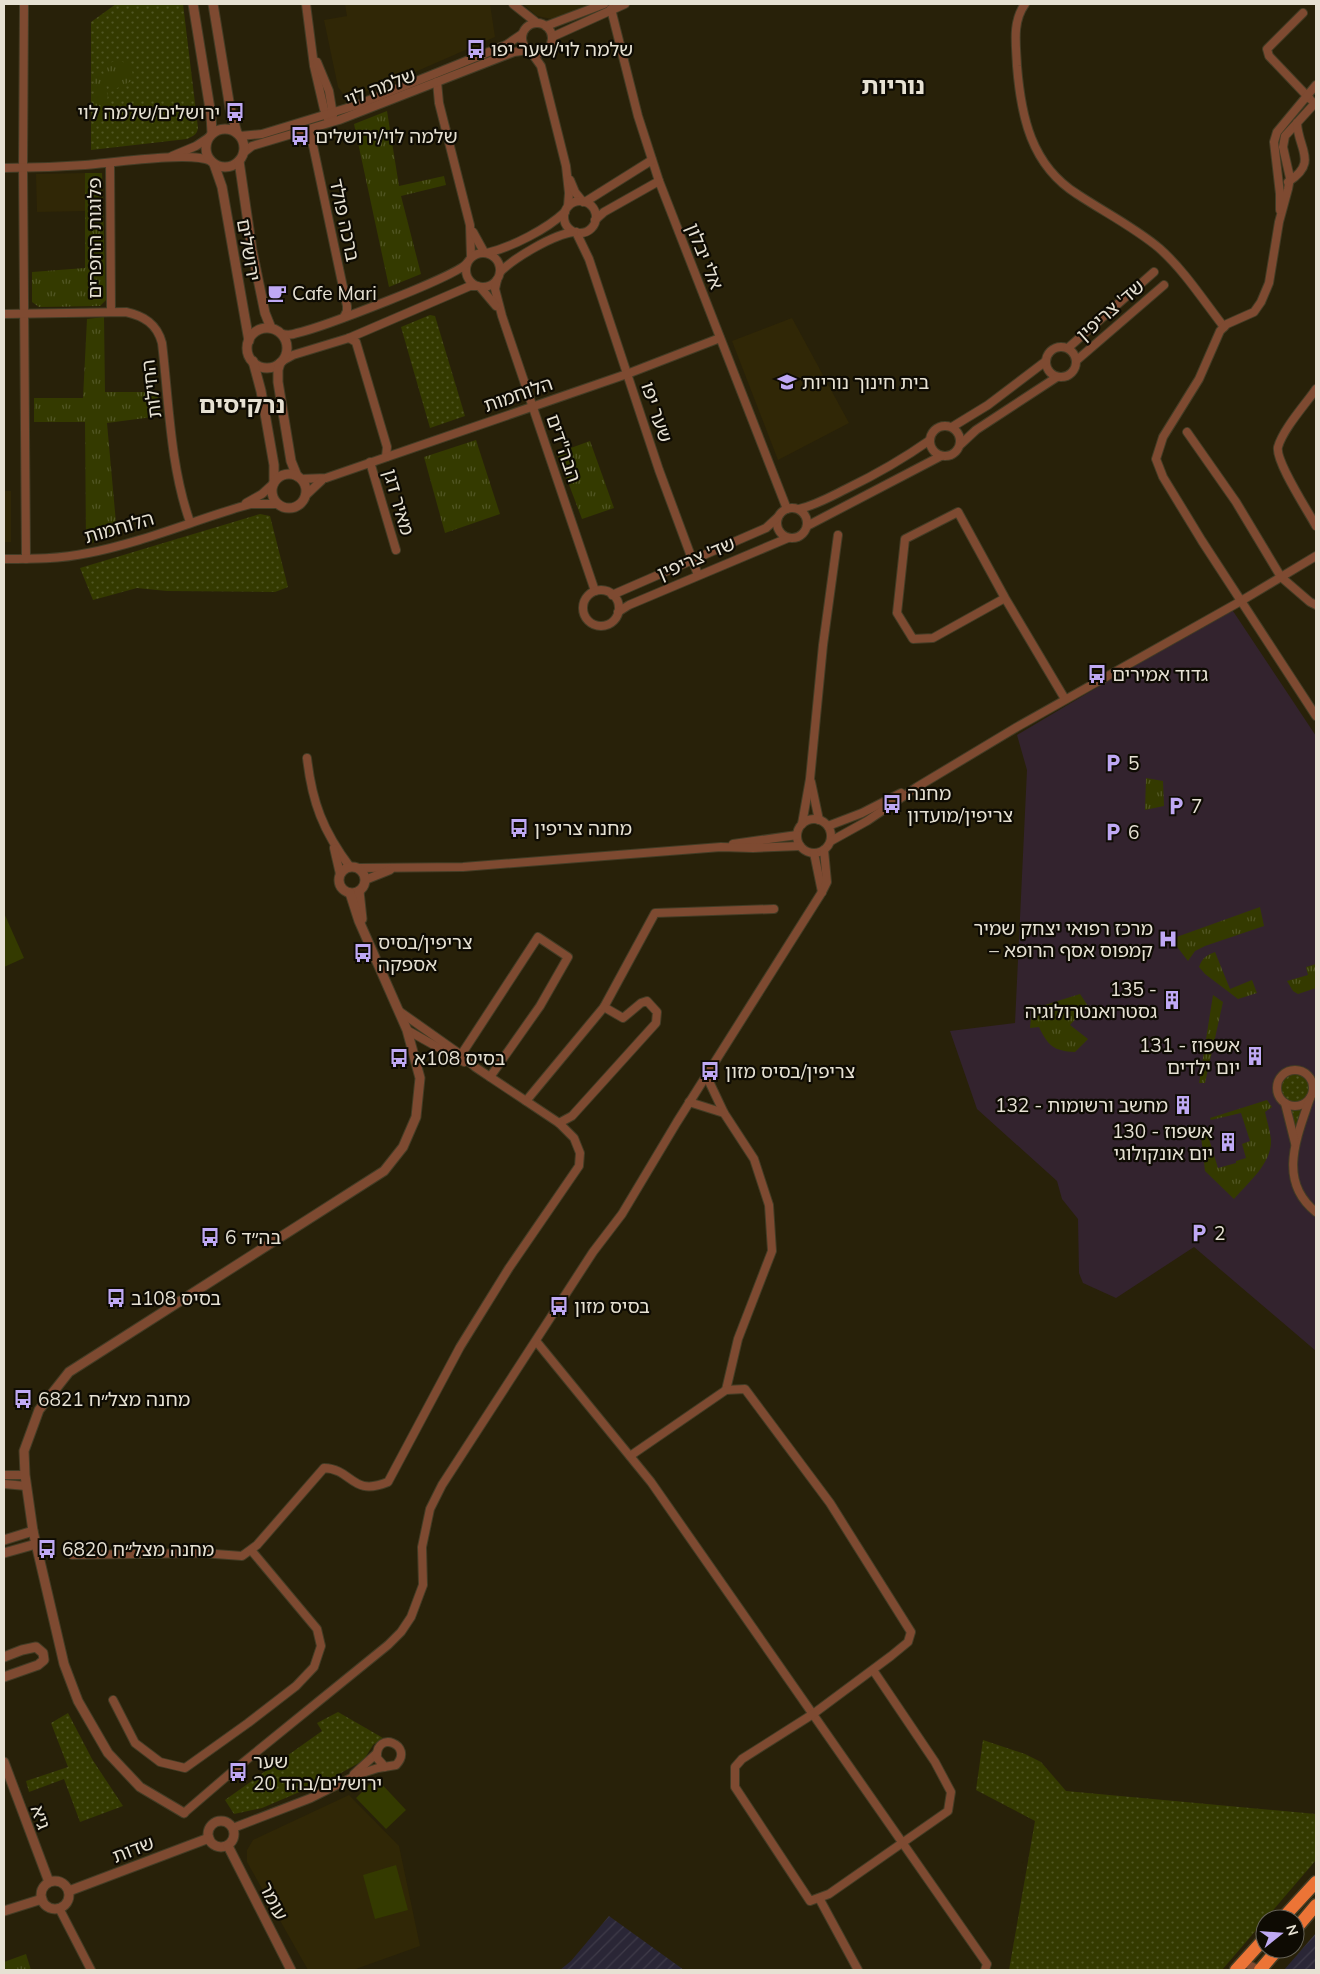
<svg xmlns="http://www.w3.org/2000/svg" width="1320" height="1974" viewBox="0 0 1320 1974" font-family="Mulish,'Noto Sans Hebrew',sans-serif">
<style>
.built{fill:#302706}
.industrial{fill:url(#industrial-furrows)}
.medical{fill:#33232e}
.grass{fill:url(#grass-dots)}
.park{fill:url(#park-tufts)}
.garden{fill:#343a00}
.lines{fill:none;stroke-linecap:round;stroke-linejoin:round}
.minor-casing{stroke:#433c25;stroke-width:10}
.tertiary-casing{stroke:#433c25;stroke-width:11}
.trunk-casing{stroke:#433c25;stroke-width:15}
.minor{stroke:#7e4a31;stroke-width:8}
.tertiary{stroke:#7e4a31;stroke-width:9}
.trunk{stroke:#ec7436;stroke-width:12}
.labels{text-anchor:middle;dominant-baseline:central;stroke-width:4.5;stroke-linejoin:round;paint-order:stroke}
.poi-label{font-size:19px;fill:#e6e1d3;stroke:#0e0b03;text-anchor:start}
.street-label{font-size:19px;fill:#e6e1d3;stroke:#0e0b03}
.district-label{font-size:24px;font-weight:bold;fill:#e6e1d3;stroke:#0e0b03}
</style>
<defs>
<pattern id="industrial-furrows" width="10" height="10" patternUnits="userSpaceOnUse" patternTransform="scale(1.25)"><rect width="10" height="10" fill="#2a2636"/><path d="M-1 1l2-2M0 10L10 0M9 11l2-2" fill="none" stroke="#3f3b49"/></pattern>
<pattern id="grass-dots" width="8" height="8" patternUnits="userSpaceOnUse" patternTransform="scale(1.25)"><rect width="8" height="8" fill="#343a00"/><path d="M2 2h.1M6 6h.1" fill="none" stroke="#515624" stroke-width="1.8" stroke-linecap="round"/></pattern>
<pattern id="park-tufts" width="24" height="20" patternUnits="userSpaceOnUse" patternTransform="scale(1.25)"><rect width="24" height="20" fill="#343a00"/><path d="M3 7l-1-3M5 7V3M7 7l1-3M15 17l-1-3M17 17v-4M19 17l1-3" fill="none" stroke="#515624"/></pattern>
</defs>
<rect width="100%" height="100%" fill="#282109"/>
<!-- built -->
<g class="built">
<path d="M345,4H490L495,37L406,76L352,97L344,95L338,87L324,20L347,16Z"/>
<path d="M523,4H598L557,20L537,16Z"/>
<path d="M85,173L86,211L37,212L36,174Z"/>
<path d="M792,318L849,423L778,460L732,341Z"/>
<rect x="4" y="491" width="7" height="51"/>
<path d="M349,1795L399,1846L420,1946L353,1970H308L247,1862V1850L253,1840Z"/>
</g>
<!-- industrial -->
<g class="industrial">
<path d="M609,1916L684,1970H560L571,1961Z"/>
<path d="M1316,1933V1970H1284Z"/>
</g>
<!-- medical -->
<path class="medical" d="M1231,608L1316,736V1351L1194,1247L1116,1298L1083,1283L1079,1273L1078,1219L1062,1199L1057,1181L977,1109L950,1031L1015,1023L1027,770L1017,735Z"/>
<!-- grass -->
<g class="grass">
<path d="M116,4H183L198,128C197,135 193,136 187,139L91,150V22Z"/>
<path d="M430,315L435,316L465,416L430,428L401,327Z"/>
<path d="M260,514L270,516L288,587L275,592L167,591L137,588L93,600L80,568Z"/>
<circle cx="1295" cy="1088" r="17"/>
<path d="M1288,1105L1296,1107L1304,1105L1295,1139Z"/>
<path d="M338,1712L383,1738L373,1745L365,1758L359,1763L330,1779L262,1808L234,1814L225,1800L322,1731L317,1723Z"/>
<path d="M68,1713L92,1759L123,1806L80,1822L64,1779L29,1792L26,1781L68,1767L51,1723Z"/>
<path d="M983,1740L1025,1754L1041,1762L1066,1791L1316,1814V1860L1222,1970H1009L1035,1821L976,1790Z"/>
</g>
<!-- park -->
<g class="park">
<path d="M119,60L131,66L134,80L111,91L103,71L109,63Z"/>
<path d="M96,72C114,86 108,109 98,125L94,116V77Z"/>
<path d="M387,111L399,186L444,176L446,185L401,196L421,274L389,287L354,124Z"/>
<path d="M85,173H102L106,300L100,306L39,307L32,302V272L85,268Z"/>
<path d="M104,317L105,392H158L160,416L107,423L117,534L86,545L85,422H34V398H83L87,319Z"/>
<path d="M476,440L500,514L445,533L424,457Z"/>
<path d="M590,441L614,508L582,519L557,453Z"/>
<path d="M1146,778L1163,781L1164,806L1145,810Z"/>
<path d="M1260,907L1264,926L1205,946L1195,951L1188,961L1171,939Z"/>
<path d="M1215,952L1230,989L1252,980L1257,993L1238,999L1205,974L1199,967C1202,958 1207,955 1215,952Z"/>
<path d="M1316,964V988L1298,994L1293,991L1287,981L1308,975L1306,967Z"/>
<path d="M1080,994L1088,1006L1070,1025L1088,1039L1075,1052C1054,1051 1048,1046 1039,1027L1030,1028L1032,1009Z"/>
<path d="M1213,995L1223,1002L1205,1083H1199Z"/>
<path d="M1267,1100L1272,1107L1265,1112C1267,1121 1270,1131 1271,1140C1272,1163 1248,1183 1234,1199L1205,1171L1200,1127L1205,1126L1218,1168L1236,1163V1161L1246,1158L1242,1144L1250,1141L1241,1113L1211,1120L1210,1118Z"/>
<path d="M26,1954L31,1970H4V1962Z"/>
</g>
<!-- garden -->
<g class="garden">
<path d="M4,913L24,958L4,967Z"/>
<path d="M376,1778L406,1810L386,1829L356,1798Z"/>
<path d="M396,1865L408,1910L375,1919L363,1875Z"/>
</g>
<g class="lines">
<!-- minor casing -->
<g class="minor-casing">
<g id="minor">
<path d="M24,4L23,168L26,559"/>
<path d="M306,4L314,66L324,109L328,119"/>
<path d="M513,4L537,23"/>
<path d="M1025,4C1012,22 1016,44 1017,66C1021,116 1031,165 1077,194C1104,212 1134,227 1159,248C1184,270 1203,300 1224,327"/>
<path d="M611,9L638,116L659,181L787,509"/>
<path d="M1303,13L1267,49L1269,56L1310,99"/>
<circle cx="537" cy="38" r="15"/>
<path d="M546,26L604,4"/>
<path d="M552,37L625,4"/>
<path d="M531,52L541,66L566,166L569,193L568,206"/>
<path d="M317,62L329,91L333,115"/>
<path d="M437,82L439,103L470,225L471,257"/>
<path d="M1316,102L1285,136L1283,147L1290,178L1288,189L1279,222L1269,283L1261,302L1254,312L1227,324L1220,331L1199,379L1163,437L1156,459L1163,477L1202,541L1316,716"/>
<path d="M305,130L311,136L347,306V311L344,317"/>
<path d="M240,136L262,134L357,105L506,45L522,34"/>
<path d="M243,153L252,146L339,120L514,52L528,50"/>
<path d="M172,156L196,146L208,138"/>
<path d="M110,163L111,312"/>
<path d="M4,168C31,168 58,167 85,165C111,163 191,151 211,161"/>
<path d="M570,180L575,192L583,202"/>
<path d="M1288,182C1319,162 1298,149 1297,123"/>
<circle cx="580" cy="217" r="16"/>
<path d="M585,202L652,160"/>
<path d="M1280,210V194L1274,142L1277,132L1316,85"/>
<path d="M595,220L604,212L659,181"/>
<path d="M473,232L484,252"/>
<path d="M576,232L589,259L659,470L698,575"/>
<circle cx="483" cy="270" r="17"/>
<path d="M487,253C512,247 547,229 565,212"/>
<path d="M500,272C514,258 554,234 574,232"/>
<path d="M497,280L495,289L502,316L595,591"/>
<path d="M480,287L496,306"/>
<path d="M4,314L126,312C144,316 157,324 162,343C169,402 170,466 190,522"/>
<path d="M282,334C287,335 292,335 297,333C320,328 458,276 467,263"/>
<path d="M349,338L356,342L387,447L386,457"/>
<circle cx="1061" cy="362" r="15"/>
<path d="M1068,348L1154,272"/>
<path d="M1077,360L1164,285"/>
<path d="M282,361L293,355L349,338L470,286H477"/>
<path d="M1316,389C1305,405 1283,429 1278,447C1275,461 1308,511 1316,526"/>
<circle cx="945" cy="441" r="15"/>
<path d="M952,427L988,405L1046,361"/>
<path d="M1187,432L1236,502L1281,577L1310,602L1316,605"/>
<path d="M961,444L976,430L1057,377"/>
<path d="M370,462L396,550"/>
<path d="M301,479L326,478L627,374L720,338"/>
<path d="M305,496L322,480"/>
<path d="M246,503L262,494L273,484"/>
<circle cx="792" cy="523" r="15"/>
<path d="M799,509C816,505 830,497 846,489C875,475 903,459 930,440"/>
<path d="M807,526L941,456"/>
<path d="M4,559C32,559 60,559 88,553C140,543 190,522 240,507L251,504H277"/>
<circle cx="601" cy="608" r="18"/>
<path d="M612,595L766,528L778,517"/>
<path d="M1005,598L933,638L913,639L897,613L905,539L958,512L1005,598L1065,699"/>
<path d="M618,612L629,605L788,538"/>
<path d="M307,758C312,802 323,831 350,867"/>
<path d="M811,782L819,820"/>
<circle cx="814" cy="836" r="17"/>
<path d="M802,824L810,779L823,645L838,535"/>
<path d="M828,826L862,813L901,793"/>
<path d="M831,841L867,821L917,787L1017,727L1241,601L1316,556"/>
<path d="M733,844L797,835"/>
<path d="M334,848L340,874"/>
<path d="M814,853L822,892"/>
<path d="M359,868L463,867L721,847L753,848L800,846"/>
<path d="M365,880L390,870"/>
<path d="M407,1030L464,1062"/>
<path d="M461,1055L538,937L568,957L540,1006L490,1077"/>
<circle cx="1295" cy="1088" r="18"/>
<path d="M706,1075L724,1113L754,1159L769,1205L772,1251L738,1339L726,1390"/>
<path d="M1310,1098C1297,1137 1277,1181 1316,1212"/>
<path d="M526,1101L604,1007L655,913L774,909"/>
<path d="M689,1102L724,1113"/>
<path d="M1285,1103L1295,1143"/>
<path d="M559,1123L572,1116L656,1023L657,1012L647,1001L641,1003L623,1018L604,1007"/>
<path d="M536,1341L651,1482L987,1964L985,1970"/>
<path d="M630,1456L726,1390L745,1389L830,1503L911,1632L908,1642L891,1656L813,1714L742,1759L735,1767V1787L810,1901L829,1894L948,1811L951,1792L935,1762L873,1670"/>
<path d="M4,1475H25"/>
<path d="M4,1484L26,1486"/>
<path d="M72,1555L202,1553L242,1556L257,1545L324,1468C353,1469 351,1497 388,1482L460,1347L509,1268L579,1166L580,1153L574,1138L559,1123L475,1067L457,1052L399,1011"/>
<path d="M113,1700L135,1743L160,1762L185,1768L248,1723L296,1686L314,1667L321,1646L317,1629L251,1550"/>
<path d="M354,1774L376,1754"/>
<path d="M184,1813L234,1770L388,1645L401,1632L411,1617L423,1585L422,1547L430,1509L442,1485L593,1252L622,1214L677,1122L822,892L827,882L824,850"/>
<path d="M233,1828L311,1798L359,1774L378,1768L396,1765C415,1745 375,1729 377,1758L385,1767"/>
<path d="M819,1898L858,1970"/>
<path d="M59,1908L91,1970"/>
<path d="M1243,1962L1259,1970"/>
</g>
</g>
<!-- tertiary casing -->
<g class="tertiary-casing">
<g id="tertiary">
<path d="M193,4L211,115L212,133"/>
<path d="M213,4L230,108L237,133"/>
<circle cx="225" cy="148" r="19"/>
<path d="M239,161L252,250L265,313L271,328"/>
<path d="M214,164L222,187L249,341"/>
<circle cx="267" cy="348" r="20"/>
<path d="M253,361L261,391L274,465V482"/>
<path d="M280,363L278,370V382L291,461L297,476"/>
<circle cx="289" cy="491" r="17"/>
<circle cx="352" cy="880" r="13"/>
<path d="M359,891L362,919"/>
<path d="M4,1540L33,1531"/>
<path d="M4,1553L36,1544"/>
<path d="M4,1657L22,1650L36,1647L43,1653L44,1660L38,1665L4,1677"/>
<path d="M4,1762L49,1882"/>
<path d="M184,1813L140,1787L108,1753L78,1701L64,1664L33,1531L25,1475L24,1451L39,1410L69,1372L384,1171L403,1147L416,1117L420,1078L407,1030L359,921L350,893"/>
<circle cx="221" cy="1834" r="13"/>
<path d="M228,1846L291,1970"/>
<circle cx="55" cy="1895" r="14"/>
<path d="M69,1891L209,1838"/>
<path d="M4,1911L42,1899"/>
</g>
</g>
<!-- trunk casing -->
<g class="trunk-casing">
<g id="trunk">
<path d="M1282,1919L1316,1882"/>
<path d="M1295,1930L1316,1905"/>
<path d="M1236,1970L1265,1938"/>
<path d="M1260,1970L1278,1949"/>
</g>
</g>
<!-- minor -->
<use href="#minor" class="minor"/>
<!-- tertiary -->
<use href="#tertiary" class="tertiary"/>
<!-- trunk -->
<use href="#trunk" class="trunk"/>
</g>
<!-- icons -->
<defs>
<g id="bus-bare" transform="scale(1.5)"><path d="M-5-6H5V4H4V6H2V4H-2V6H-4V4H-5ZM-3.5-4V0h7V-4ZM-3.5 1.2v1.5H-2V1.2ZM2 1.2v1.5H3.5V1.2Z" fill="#bfa9f4" stroke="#0e0b03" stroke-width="2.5" paint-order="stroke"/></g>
<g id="cafe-bare" transform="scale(1.5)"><path d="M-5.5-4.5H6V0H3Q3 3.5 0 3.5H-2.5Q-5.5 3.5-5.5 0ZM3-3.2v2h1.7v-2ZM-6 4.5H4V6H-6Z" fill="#bfa9f4" stroke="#0e0b03" stroke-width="2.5" paint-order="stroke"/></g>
<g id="school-bare" transform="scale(1.5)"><path d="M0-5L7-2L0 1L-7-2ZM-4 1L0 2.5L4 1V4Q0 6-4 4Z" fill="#bfa9f4" stroke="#0e0b03" stroke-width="2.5" paint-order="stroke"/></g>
<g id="parking-bare" transform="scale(1.5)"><path d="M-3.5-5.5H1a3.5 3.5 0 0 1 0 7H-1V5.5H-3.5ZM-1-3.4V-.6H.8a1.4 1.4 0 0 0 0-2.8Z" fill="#bfa9f4" stroke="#0e0b03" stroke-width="2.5" paint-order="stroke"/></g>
<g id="hospital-bare" transform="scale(1.5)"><path d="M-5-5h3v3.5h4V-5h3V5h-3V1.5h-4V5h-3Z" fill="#bfa9f4" stroke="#0e0b03" stroke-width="2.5" paint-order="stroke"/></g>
<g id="building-bare" transform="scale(1.5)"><path d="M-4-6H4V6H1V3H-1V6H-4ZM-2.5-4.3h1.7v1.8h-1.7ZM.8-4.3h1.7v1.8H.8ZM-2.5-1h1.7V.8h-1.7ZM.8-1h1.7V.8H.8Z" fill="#bfa9f4" stroke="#0e0b03" stroke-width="2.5" paint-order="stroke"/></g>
</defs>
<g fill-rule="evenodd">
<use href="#bus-bare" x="476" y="49"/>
<use href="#bus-bare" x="235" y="112"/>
<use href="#bus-bare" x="300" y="136"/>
<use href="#cafe-bare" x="277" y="293"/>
<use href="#school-bare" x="787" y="382"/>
<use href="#bus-bare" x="1097" y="674"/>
<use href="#parking-bare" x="1113" y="763"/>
<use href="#bus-bare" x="892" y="804"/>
<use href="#parking-bare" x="1176" y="806"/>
<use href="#bus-bare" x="519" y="828"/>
<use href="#parking-bare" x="1113" y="832"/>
<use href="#hospital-bare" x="1168" y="939"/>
<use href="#bus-bare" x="363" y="953"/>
<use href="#building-bare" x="1172" y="1000"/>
<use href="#building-bare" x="1255" y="1056"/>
<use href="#bus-bare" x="399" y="1058"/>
<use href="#bus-bare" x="710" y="1071"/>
<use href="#building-bare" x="1183" y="1105"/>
<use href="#building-bare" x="1228" y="1142"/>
<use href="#parking-bare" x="1199" y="1233"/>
<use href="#bus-bare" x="210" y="1237"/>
<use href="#bus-bare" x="116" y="1298"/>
<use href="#bus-bare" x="559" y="1306"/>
<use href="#bus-bare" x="23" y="1399"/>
<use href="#bus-bare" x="47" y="1549"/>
<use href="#bus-bare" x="238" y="1772"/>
</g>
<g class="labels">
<!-- poi labels -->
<g class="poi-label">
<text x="491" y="49">שלמה לוי/שער יפו</text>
<text x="220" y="112" text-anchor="end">ירושלים/שלמה לוי</text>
<text x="315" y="136">שלמה לוי/ירושלים</text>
<text x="292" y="293">Cafe Mari</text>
<text x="802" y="382">בית חינוך נוריות</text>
<text x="1112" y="674">גדוד אמירים</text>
<text x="1128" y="763">5</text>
<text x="907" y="793">מחנה<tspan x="907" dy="22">צריפין/מועדון</tspan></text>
<text x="1191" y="806">7</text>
<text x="534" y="828">מחנה צריפין</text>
<text x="1128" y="832">6</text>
<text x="1153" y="928" text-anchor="end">מרכז רפואי יצחק שמיר<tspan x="1153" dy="22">– קמפוס אסף הרופא</tspan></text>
<text x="378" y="942">צריפין/בסיס<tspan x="378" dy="22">אספקה</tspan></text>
<text x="1157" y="989" text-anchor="end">135 -<tspan x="1157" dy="22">גסטרואנטרולוגיה</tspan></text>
<text x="1240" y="1045" text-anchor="end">131 - אשפוז<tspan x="1240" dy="22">יום ילדים</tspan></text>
<text x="414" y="1058">בסיס 108א</text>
<text x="725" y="1071">צריפין/בסיס מזון</text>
<text x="1168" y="1105" text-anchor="end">132 - מחשב ורשומות</text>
<text x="1213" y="1131" text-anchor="end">130 - אשפוז<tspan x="1213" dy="22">יום אונקולוגי</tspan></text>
<text x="1214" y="1233">2</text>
<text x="225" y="1237">בה״ד 6</text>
<text x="131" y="1298">בסיס 108ב</text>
<text x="574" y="1306">בסיס מזון</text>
<text x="38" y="1399">מחנה מצל״ח 6821</text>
<text x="62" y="1549">מחנה מצל״ח 6820</text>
<text x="253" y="1761">שער<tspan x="253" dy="22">ירושלים/בהד 20</tspan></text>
</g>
<!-- street labels -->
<g class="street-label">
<text transform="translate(380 87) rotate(-21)">שלמה לוי</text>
<text transform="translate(345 220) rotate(78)">ברכה פולד</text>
<text transform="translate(94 238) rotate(-90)">פלוגות החפרים</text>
<text transform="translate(249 250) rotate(80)">ירושלים</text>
<text transform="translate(705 256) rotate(68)">אלי יבלון</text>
<text transform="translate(1110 310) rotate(-41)">שד' צריפין</text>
<text transform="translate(151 389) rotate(-97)">החילות</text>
<text transform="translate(518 394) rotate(-19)">הלוחמות</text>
<text transform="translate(657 412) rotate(72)">שער יפו</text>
<text transform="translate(564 448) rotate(71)">הבה"דים</text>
<text transform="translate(399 502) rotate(74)">מאיר דגן</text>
<text transform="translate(119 527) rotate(-16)">הלוחמות</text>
<text transform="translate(696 558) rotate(-23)">שד' צריפין</text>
<text transform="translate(41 1817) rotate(70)">גיא</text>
<text transform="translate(133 1849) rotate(-21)">שדות</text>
<text transform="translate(274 1901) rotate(63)">עומר</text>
</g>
<!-- district labels -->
<g class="district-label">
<text x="893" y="85">נוריות</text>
<text x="242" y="404">נרקיסים</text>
</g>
</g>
<!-- border -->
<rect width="1320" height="1974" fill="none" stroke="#e6e1d3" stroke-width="10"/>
<!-- north arrow -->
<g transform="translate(1280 1934) rotate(73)"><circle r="24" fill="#0e0b03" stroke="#646156"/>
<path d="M0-4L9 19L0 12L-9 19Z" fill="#bfa9f4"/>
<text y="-8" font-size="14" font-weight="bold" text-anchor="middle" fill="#e6e1d3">N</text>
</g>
</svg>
